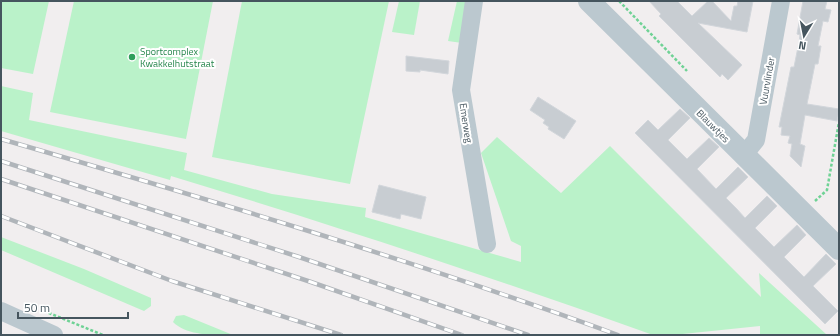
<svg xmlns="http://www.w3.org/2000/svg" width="840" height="336" viewBox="0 0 840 336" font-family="'Titillium Web',sans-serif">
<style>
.green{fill:#baf2c9}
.building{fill:#c8cdd2;stroke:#d2d6db}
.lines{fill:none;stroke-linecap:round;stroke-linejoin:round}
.path{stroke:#6fd295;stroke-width:2.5;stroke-dasharray:3 2;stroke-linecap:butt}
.minor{stroke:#bbc8cf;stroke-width:18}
.tertiary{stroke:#bbc8cf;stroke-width:22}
.rail-casing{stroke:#b0b5ba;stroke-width:4.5}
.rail{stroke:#fff;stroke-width:3;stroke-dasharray:9;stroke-linecap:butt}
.leisure-dot{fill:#2e9e5b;stroke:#fff;stroke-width:1.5}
.labels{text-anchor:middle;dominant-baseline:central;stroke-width:4;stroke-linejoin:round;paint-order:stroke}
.leisure-label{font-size:10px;fill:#27864d;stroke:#fff;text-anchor:start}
.street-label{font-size:10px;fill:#45555e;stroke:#fff}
</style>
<rect width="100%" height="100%" fill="#f1eeef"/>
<!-- green -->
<g class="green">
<path d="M1,1H49L33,74L1,68Z"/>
<path d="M74,1H213L186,139L50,112Z"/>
<path d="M242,1H389L350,184L212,157Z"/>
<path d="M399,1H420L414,35L392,32Z"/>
<path d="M457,1H469L462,43L448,41Z"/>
<path d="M1,86L33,93L29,120L187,153L184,170L272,194L366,208L365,217L521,262V246L511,241L481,153L497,137L561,193L610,146L761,297L759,273L826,334L832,335H760V326L673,335H653C494,278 333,225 171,176L170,180L1,131Z"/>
<path d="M1,237L84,269L151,298V306L144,311L1,250Z"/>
<path d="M184,315L233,335C214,335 187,336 173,322L176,316Z"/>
</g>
<!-- building -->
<g class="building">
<path d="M649,1H677L692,16L708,1H712L731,21L734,6H737L738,1H753L747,32L698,23L742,65L728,80L722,74L720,77L659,16L661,14Z"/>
<path d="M803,1H827L825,9L831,10L828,22L823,21L818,46H821L818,64H815L807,104L839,109V112L837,121L805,115L800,144L805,146L801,167L790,156L792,144L788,143L790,136L781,135L782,127H779L791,67H794L799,42L800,35L797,34Z"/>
<path d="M406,56L449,61L448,74L420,70V72L406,71Z"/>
<path d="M538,97L576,121L564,139L548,129L549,127L543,123L545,120L530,110Z"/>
<path d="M680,109L690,118L668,140L687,159L709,138L719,147L697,169L716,189L738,167L748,177L726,198L736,208L745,218L767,196L777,206L755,228L774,247L797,225L806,235L784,257L804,277L826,254L836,264L813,286L838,311L825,324L635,133L648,120L658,130Z"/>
<path d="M379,185L426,197L421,219L401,214L400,219L372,212Z"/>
</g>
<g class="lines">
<!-- path -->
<g class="path">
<path d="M619,1L687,71"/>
<path d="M815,201L827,190L839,122"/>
<path d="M44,311L103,335"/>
</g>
<!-- minor -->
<g class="minor">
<path d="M474,1L461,90L487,244"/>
<path d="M743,156L756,140L781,1"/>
<path d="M1,311L54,335"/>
</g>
<!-- tertiary -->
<path class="tertiary" d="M589,1L839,249"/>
<!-- rail casing -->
<g class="rail-casing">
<g id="rail">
<path d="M1,139C208,199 415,261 618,335"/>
<path d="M1,161L299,257L528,335"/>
<path d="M1,179L311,282L462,335"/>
<path d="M1,216L172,281L341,335"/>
</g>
</g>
<!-- rail -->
<use href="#rail" class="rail"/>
</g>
<!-- markers -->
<circle class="leisure-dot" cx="132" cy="57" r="4"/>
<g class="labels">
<!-- leisure labels -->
<g class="leisure-label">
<text x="140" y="51">Sportcomplex<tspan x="140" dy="12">Kwakkelhutstraat</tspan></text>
</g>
<!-- street labels -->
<g class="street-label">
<text transform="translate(767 81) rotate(-80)">Vuurvlinder</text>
<text transform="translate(466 123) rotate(81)">Emerweg</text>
<text transform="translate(713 126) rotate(45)">Blauwtjes</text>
</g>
</g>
<!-- border -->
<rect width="840" height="336" fill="none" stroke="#45555e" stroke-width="4"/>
<!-- north arrow -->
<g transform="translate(804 36) rotate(190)" stroke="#ffffff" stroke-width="3" paint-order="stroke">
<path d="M0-3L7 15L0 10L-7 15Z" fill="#45555e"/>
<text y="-6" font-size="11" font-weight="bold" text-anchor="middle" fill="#45555e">N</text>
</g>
<!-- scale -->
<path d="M18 312v6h110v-6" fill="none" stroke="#45555e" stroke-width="2"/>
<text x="24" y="312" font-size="12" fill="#45555e" stroke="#ffffff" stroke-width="3" paint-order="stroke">50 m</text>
</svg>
